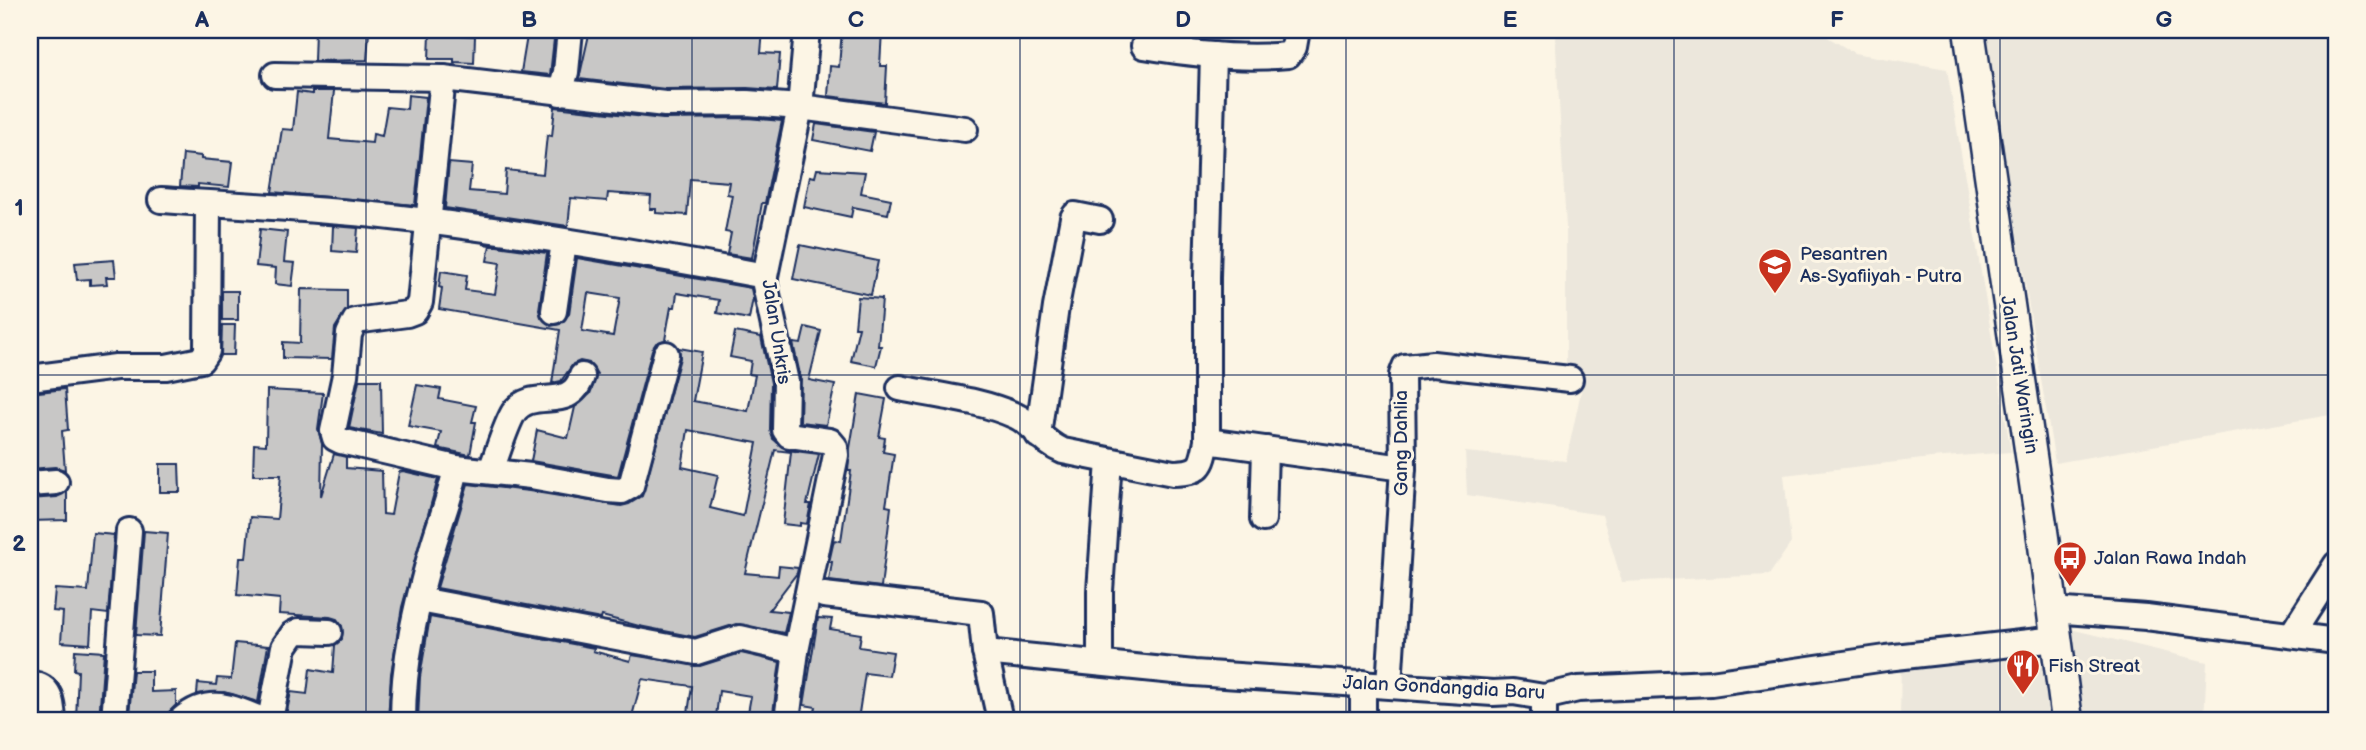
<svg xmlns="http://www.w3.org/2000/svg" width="2366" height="750" viewBox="0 0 2366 750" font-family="'Balsamiq Sans',sans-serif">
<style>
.built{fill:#ece7dc}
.building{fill:#c8c7c6;stroke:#1b2f5e;stroke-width:2;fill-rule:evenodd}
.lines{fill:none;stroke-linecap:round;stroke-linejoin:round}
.minor-casing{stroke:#1b2f5e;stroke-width:30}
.major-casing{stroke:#1b2f5e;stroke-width:35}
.minor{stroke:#fcf5e5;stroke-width:24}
.major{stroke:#fcf5e5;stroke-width:30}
.grid{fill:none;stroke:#1b2f5e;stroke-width:2;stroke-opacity:0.55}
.labels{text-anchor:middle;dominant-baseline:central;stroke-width:6;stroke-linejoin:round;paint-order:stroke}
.poi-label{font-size:19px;fill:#1b2f5e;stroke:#fcf5e5;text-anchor:start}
.street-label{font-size:19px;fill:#1b2f5e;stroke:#fcf5e5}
.neatline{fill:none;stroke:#1b2f5e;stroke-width:2.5}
.grid-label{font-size:23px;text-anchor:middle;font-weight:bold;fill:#1b2f5e}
</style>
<rect width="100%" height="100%" fill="#fcf5e5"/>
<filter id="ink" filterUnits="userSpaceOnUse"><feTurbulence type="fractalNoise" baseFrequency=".0143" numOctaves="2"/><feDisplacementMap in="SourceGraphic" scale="14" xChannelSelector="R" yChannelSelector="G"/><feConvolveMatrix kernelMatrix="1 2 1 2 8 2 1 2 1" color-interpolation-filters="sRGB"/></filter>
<g filter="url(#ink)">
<!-- built -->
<g class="built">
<path d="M1555,30H1816L1854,53L1947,69L2011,452L1931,458L1784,475L1791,543L1769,575L1622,582L1602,515L1467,495L1465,452L1566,461L1584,378L1566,363V228Z"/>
<path d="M1983,30H2336V414L2055,463Z"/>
<path d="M2066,628L2207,662L2204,720H1900L1901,651Z"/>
</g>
<!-- building -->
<g class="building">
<path d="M315,30L369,32L367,60L314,61Z"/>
<path d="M528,30H555L550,75L521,72Z"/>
<path d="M590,30H763L761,53L780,54L777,90L747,88L666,89L579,79Z"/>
<path d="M842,30H882L880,66H887L885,103L828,96L830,66L839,67Z"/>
<path d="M430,33L475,36L474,63L454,62V59H429Z"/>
<path d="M312,91H334L329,139L372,143L373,134L382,136L387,107L407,109L408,95L426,97L415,205L272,192L282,129L293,130L297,92L312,94Z"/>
<path d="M555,107L663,119L747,118L782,121L765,203H762L752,258L727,254L731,233L725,232L732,195L727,194L729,182L690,179L687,215L656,213V209H650L651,196L608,193L607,201L571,198L568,226L445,208L449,163L472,165L469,191L504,194L506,170L543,174L547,135L552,136Z"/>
<path d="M816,124L874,132L870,151L813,140Z"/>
<path d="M183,154L201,156V159L232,162L229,187L198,184V187L180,186Z"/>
<path d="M817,169L865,172L861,193L891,199L888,214L853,207L851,217L804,207L810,176L815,177Z"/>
<path d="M333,226L358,228L356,253L332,251Z"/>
<path d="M260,229L287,232L284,262L295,263L292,286L275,284L276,268L256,266Z"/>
<path d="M483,244L547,253L539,310L541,317L551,326L560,324L569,314L577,258L751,288L753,298L749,319L717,313L719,300L677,293L675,307H671L665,340L656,343L652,350L618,476L531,461L537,430L568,438L575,407L590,394L597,374L589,363L580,361L573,364L561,381L552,383L560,330L439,309L442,288L439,287L441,271L467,275L465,290L495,294L500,263L487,261L490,245ZM588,293L620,298L613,336L582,331Z"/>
<path d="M800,245L878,261L871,295L793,279Z"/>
<path d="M114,260L116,277H106L107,284L90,285V279L77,280L75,263Z"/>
<path d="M301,289L347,290V309L335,328L332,359L283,358V342L300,343Z"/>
<rect x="222" y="291" width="16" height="29"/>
<path d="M858,297L882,299L878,346H881L876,366L851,361L859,327H855Z"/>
<path d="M222,325H235L234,355H221Z"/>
<path d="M805,327L821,331L809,380L835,385L826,425L800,422L801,379L793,343L801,344Z"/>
<path d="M735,332L761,337L771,383L770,430L773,439L787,450L819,454L807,504H811L807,524L800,523V526L783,524L791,452L775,450L745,573L778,576L779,566L798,568L797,573L769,610L789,612L784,633L736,624L695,637L639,626L602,616L601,619L437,588L468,484L529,491L621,506L629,504L642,496L680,358L679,348L702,352L693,401L748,411L755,375L749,374L751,361L730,357ZM688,430L757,443L743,516L710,508L718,475L682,467Z"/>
<path d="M359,380H381L382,434L349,428Z"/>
<path d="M417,385L441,389L439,399L476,406L472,422H476L470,455L437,448L441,432L408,426Z"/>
<path d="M65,389L68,430L62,431L65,470L55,467L30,469V393Z"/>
<path d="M267,390L323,393L318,429L322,444L321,496L334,454L346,457V468L382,471L383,514L391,515L399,472L403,471L438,479L402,607L391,674L388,720H314L286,716L291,692L307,694L310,669L333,673L335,645L342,639V626L337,619L330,617L279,614L280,599L237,595L240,558H246L250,517L277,519L281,475H253L254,444L266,445Z"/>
<path d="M859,394L886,399L879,437L885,438L883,452L894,454L886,506L891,507L881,587L829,581L832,562H829L834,540L841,541L851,471H848L850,448Z"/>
<path d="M160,464H179L180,492H160Z"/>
<path d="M67,491V520L30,521V499L57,497Z"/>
<path d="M144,531L168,533L160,636L136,635Z"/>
<path d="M93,533L114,535L108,614L92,612L90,644L61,642L63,612L53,611L55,589L88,591Z"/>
<path d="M430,617L594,648L593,651L630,661L632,655L700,666L741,653L780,662L772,720L747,718L751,696L719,691L716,717L688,713L692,686L642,679L631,720H418L420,677Z"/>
<path d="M818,618L832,619L830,629L861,634L859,647L893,652L889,676L865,673L858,720H836L814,716L816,707L804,705Z"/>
<path d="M235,643L268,646L258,702L224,692L197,694L198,683L216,685L217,678L231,679Z"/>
<path d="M75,650L104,652L99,720H76L78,671L74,670Z"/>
<path d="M133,671H151V692L176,691V705L168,713L166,720H156V714L129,715Z"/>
<path d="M36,704L38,720H30V705Z"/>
</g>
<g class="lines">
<!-- minor casing -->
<g class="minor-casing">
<g id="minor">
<path d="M1144,46C1191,54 1241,60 1288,55L1294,47L1297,30"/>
<path d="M275,75L443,78L665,104L747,103L800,107L965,129"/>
<path d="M443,78L420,302L415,311L407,314L355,321L349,334L345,375L333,431L335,438L341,441L456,468L531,476L608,490L622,491L631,486L666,354"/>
<path d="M560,93L566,72L570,30"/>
<path d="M161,200C235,205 309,208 383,216C511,230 638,252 765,276"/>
<path d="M554,311L564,242"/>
<path d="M30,378L116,367H166L201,360L207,351L208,203"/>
<path d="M900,388C938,396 981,400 1016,416C1034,424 1041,442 1063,451L1173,473C1201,472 1202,467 1207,441V277L1213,55"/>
<path d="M1038,435L1056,307L1073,218L1075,215L1100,220"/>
<path d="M1207,441L1403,468"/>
<path d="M491,470C497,455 506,424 514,412C533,386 570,414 582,376"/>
<path d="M30,484L56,482"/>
<path d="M1263,519L1265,449"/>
<path d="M824,595L981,613L985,652L1000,720"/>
<path d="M420,600L696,652L740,638L796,651"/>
<path d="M2052,610L2146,617L2336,641"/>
<path d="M2292,634L2336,565"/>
<path d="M985,652L1194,673L1493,693L1513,692L1544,697L1578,689L1711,683L1886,658L2056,639"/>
<path d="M1100,663V591L1109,461"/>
<path d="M30,684C51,685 52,703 53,720"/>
<path d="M1389,685L1403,468L1402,375L1405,367L1433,364L1570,379"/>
<path d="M1544,697V720"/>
<path d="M114,720L129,531"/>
<path d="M181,720C210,695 231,708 263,720"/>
<path d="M270,720L284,647L293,634L299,631L329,632"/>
<path d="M403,720C403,660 417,603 433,546C441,519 451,495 456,468"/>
<path d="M787,720L796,651L836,455L835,447L830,441L789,435L785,430L786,382L765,285V276L800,107L807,30"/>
<path d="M1363,720V683"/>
</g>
</g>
<!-- major casing -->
<g class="major-casing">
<path id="major" d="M1969,30L2043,538L2067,720"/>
</g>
<!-- minor -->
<use href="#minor" class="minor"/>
<!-- major -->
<use href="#major" class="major"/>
</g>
</g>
<!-- grid -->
<path class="grid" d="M366,30V720M692,30V720M1020,30V720M1346,30V720M1674,30V720M2000,30V720M30,375H2336"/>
<!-- icons -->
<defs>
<g id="school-pin" transform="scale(1.75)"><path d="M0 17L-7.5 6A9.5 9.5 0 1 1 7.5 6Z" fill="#c8321e" stroke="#fcf5e5"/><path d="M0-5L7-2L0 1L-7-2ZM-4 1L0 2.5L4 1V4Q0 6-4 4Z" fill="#fff"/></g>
<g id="bus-pin" transform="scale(1.75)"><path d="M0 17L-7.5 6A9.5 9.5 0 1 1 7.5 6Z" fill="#c8321e" stroke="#fcf5e5"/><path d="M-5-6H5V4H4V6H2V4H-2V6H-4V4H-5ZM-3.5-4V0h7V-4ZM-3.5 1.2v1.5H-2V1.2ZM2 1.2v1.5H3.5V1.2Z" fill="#fff"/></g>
<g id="restaurant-pin" transform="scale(1.75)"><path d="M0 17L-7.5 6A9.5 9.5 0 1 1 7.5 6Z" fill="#c8321e" stroke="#fcf5e5"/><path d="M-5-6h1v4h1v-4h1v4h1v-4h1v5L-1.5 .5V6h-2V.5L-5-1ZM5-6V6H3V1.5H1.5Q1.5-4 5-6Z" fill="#fff"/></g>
</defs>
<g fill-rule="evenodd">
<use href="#school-pin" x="1775" y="265"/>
<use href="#bus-pin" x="2070" y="558"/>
<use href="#restaurant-pin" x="2023" y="666"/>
</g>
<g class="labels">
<!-- poi labels -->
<g class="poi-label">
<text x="1800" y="254">Pesantren<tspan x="1800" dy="22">As-Syafiiyah - Putra</tspan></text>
<text x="2094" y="558">Jalan Rawa Indah</text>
<text x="2048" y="666">Fish Streat</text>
</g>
<!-- street labels -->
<g class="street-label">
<text transform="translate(776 332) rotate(81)">Jalan Unkris</text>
<text transform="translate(2019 375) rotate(81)">Jalan Jati Waringin</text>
<text transform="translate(1401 443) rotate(-90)">Gang Dahlia</text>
<text transform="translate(1444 688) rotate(3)">Jalan Gondangdia Baru</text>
</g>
</g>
<!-- margin -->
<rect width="2366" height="750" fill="none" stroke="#fcf5e5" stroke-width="77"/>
<rect x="38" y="38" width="2290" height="674" class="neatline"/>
<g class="grid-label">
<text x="202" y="27">A</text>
<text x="529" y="27">B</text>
<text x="856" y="27">C</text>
<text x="1183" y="27">D</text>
<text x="1510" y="27">E</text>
<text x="1837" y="27">F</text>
<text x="2164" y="27">G</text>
<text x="19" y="215">1</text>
<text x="19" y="551">2</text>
</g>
</svg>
